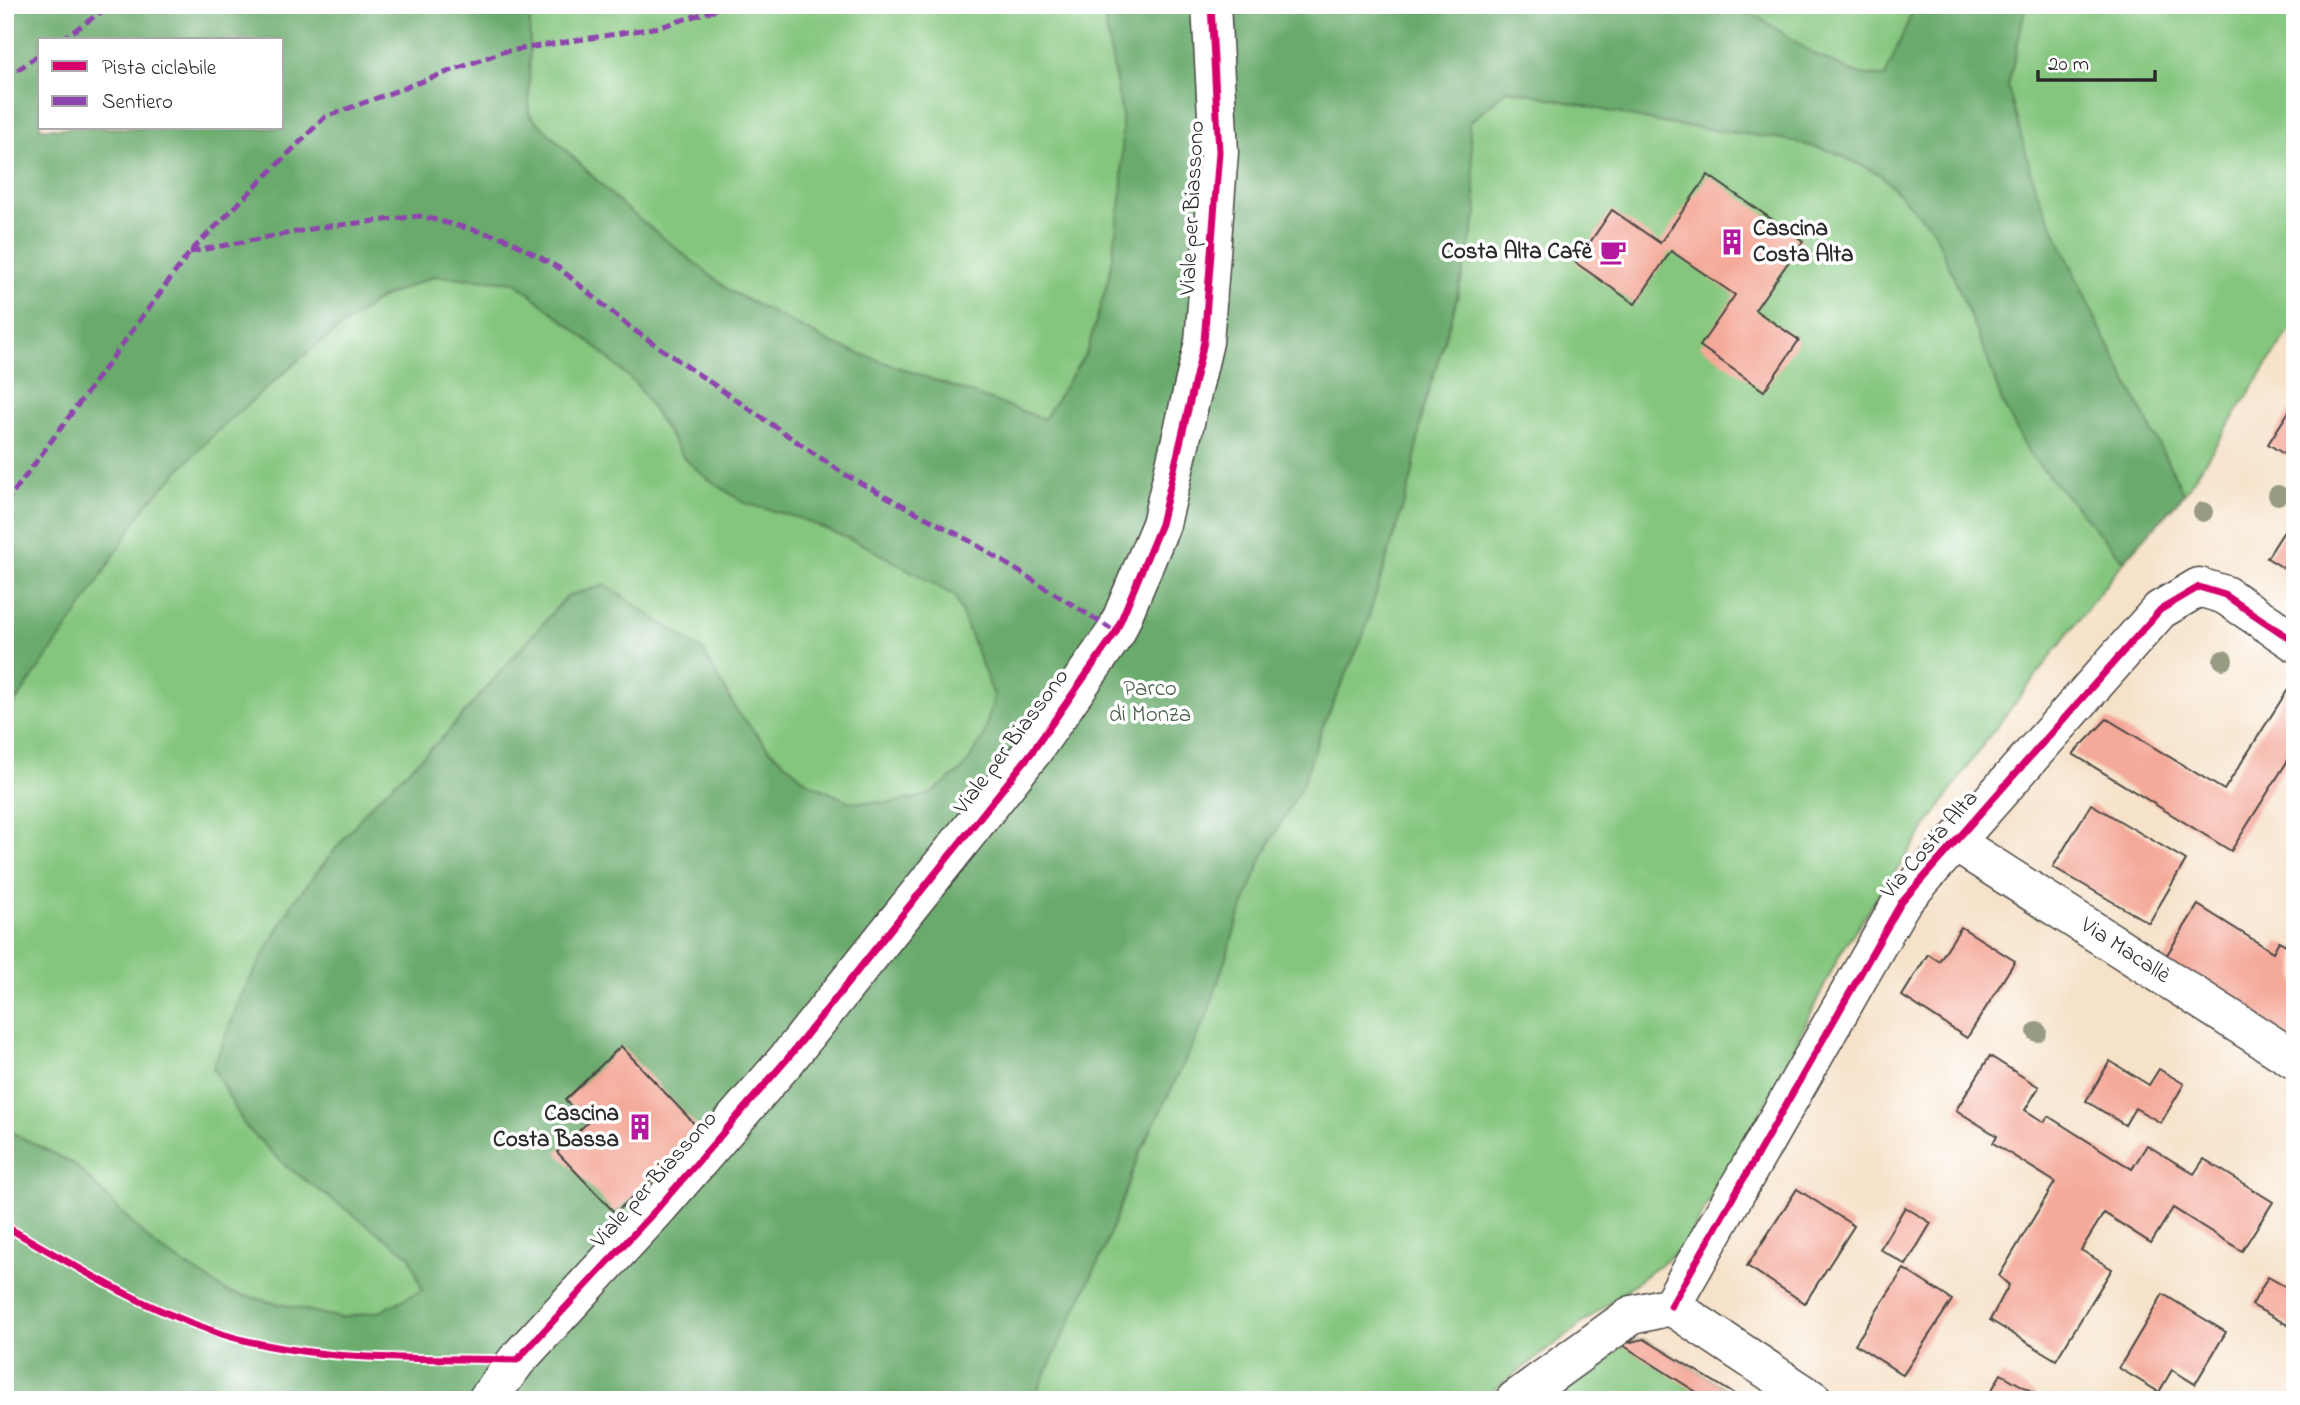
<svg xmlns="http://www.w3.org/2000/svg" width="2300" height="1405" viewBox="0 0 2300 1405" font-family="'Indie Flower',sans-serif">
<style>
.green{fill:#84c67e;stroke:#587854;stroke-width:2;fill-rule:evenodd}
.forest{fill:#6bab6d;stroke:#4b6b4c;stroke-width:2;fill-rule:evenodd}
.building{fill:#f4a999}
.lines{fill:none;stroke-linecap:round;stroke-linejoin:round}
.minor-casing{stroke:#494643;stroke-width:41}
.minor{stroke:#fff;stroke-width:38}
.quiet{stroke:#8e44ad;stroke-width:5;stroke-dasharray:10 5;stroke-linecap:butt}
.cycleway-casing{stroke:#fff;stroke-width:11}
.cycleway{stroke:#d6006c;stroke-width:7}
.tree{fill:#979b82}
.labels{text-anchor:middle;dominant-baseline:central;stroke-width:7;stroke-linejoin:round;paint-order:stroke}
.street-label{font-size:23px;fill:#2b2b2b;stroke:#fff}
.poi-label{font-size:23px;font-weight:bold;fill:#2b2b2b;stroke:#fff;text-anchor:end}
.park-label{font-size:23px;fill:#4a6148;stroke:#fff}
</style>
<rect width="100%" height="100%" fill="#fff"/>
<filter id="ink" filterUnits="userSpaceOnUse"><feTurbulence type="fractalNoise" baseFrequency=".0143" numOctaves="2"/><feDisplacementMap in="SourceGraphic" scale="14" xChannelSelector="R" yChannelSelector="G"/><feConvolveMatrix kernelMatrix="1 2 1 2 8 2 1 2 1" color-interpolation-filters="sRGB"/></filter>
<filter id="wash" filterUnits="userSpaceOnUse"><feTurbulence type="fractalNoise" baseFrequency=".00686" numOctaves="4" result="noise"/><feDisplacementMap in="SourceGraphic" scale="28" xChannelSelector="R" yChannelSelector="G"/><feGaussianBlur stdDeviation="1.57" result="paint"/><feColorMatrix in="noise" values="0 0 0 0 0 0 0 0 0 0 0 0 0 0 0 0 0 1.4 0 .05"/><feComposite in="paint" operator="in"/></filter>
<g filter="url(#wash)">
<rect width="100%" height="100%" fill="#f6e2c9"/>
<!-- green -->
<g class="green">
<path d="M5,5H2295V322L2184,494L2124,561L1982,746L1843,948L1770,1096L1683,1247L1481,1400H5ZM40,40H282V128H40Z"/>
<path d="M1644,1339L1744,1400H1546L1621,1344Z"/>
</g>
<!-- forest -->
<path class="forest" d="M23,5H530L529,114L622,205L730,291L833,344L1044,419L1087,351L1109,277L1122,193V115L1102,5H1519L1529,9L1561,5H1697L1757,16L1814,54L1855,73L1885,77L1915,5H2026L2008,87L2036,190L2097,322L2184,494L2124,561L2029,454L2002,402L1987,357L1934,230L1881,175L1834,152L1783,139L1667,124L1508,89L1469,123L1477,213L1455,306L1423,409L1412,477L1362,639L1322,728L1304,781L1264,854L1238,920L1207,1016L1139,1155L1103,1252L1033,1400H5V1129L74,1164L154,1245L228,1292L341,1318L381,1311L422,1290L410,1256L286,1166L245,1126L213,1068L242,994L293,902L370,806L445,735L567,596L606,585L703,651L737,711L769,749L809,783L850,802L893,803L929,795L963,769L983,739L994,696L955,596L866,546L799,518L744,503L704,476L684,458L637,385L595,346L515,282L434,276L379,299L309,351L214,434L145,506L82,607L5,717V15ZM40,40H282V128H40Z"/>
<g id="blocks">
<!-- building -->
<g class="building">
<path d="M1708,175L1803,241L1755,310L1799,340L1764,391L1700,346L1735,295L1671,251L1635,304L1576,263L1612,210L1660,243Z"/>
<path d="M2295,402V461L2268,444Z"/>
<path d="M2295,514V575L2267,558Z"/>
<path d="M2287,691L2295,695V749L2231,851L2073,754L2107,719L2224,790Z"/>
<path d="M2091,804L2186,860L2149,923L2053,867Z"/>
<path d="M2198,905L2273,952L2279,941L2295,951V1043L2163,961Z"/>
<path d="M1961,927L2015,961L1967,1038L1902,996L1928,954L1939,961Z"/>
<path d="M621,1046L702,1132L615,1213L557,1152L587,1123L565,1100Z"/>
<path d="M1990,1056L2039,1087L2025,1110L2044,1122L2048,1116L2132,1169L2147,1145L2194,1174L2204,1159L2273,1202L2242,1251L2173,1208L2151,1243L2104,1213L2081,1250L2112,1269L2056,1360L1990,1320L2009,1285L1999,1276L2055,1182L1993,1143L1997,1136L1956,1110Z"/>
<path d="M2110,1061L2149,1085L2159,1069L2184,1084L2161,1123L2135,1108L2125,1125L2086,1101Z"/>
<path d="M1797,1189L1854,1226L1805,1303L1747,1266Z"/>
<path d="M1905,1207L1931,1223L1906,1265L1880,1249Z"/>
<path d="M1904,1269L1952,1300L1903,1375L1855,1344Z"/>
<path d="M2268,1277L2295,1292V1329L2252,1305Z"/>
<path d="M2163,1294L2226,1332L2195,1384L2172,1370L2159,1392L2119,1368Z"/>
<path d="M1644,1339L1744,1400H1709L1621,1344Z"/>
<path d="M2001,1374L2036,1394L2033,1400H1986Z"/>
</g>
</g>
</g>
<g filter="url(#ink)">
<use href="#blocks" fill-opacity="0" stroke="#494643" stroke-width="2"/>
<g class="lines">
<!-- minor casing -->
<g class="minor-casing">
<g id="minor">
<path d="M1956,843L2295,1060"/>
<path d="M1671,1306L1901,903L2160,610L2199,587L2225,595L2295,642"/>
<path d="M1671,1306L1813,1400"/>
<path d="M487,1400L517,1360L656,1210L788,1058L1032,752L1116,632L1161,524L1204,342L1219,152L1211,5"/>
<path d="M1515,1400L1632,1315L1671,1306"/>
</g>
</g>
<!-- minor -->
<use href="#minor" class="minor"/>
<!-- quiet -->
<g class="quiet">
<path d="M61,40L111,5"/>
<path d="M5,79L40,54"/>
<path d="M190,252L322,227L420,216L505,238L559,268L631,328L844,474L970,541L1116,632"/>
<path d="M5,504L190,252L325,117L502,52L660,27L730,5"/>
</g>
<!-- cycleway casing -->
<g class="cycleway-casing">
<g id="cycleway">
<path d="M5,1226C72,1264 137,1305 210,1330C306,1364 417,1357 517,1360L656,1210L788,1058L1032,752L1116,632L1161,524L1204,342L1219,152L1211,5"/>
<path d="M1671,1306L1901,903L2160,610L2199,587L2225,595L2295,642"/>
</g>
</g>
<!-- cycleway -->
<use href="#cycleway" class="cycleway"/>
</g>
<!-- trees -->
<g class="tree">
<circle cx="2278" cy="495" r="10"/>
<circle cx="2203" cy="512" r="10"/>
<circle cx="2223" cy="660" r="10"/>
<circle cx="2037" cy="1032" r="10"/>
</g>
</g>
<!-- icons -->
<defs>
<g id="building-bare" transform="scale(2.1)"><path d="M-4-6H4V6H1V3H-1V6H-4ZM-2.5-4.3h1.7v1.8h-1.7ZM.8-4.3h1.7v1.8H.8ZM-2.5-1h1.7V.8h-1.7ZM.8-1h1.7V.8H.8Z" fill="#b5179e" stroke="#fff" stroke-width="2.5" paint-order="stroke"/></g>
<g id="cafe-bare" transform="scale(2.1)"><path d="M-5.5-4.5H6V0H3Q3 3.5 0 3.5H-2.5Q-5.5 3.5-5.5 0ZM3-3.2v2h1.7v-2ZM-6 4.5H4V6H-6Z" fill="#b5179e" stroke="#fff" stroke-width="2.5" paint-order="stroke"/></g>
</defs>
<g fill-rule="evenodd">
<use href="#building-bare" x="1732" y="242"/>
<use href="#cafe-bare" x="1613" y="252"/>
<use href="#building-bare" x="640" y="1127"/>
</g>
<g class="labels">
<!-- street labels -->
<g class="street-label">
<text transform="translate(1193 208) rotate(-87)">Viale per Biassono</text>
<text transform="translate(1012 742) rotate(-53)">Viale per Biassono</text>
<text transform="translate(1930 845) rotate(-49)">Via Costa Alta</text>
<text transform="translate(2125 951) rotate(33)">Via Macallè</text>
<text transform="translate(655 1180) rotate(-48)">Viale per Biassono</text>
</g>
<!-- poi labels -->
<g class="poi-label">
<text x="1753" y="229" text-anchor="start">Cascina<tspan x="1753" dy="26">Costa Alta</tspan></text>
<text x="1592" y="252">Costa Alta Cafè</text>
<text x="619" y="1114">Cascina<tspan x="619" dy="26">Costa Bassa</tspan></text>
</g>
<!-- park labels -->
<g class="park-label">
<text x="1150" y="689">Parco<tspan x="1150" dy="26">di Monza</tspan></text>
</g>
</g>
<!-- margin -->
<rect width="2300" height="1405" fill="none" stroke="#fff" stroke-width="28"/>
<!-- legend -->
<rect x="38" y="38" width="245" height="91" fill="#ffffff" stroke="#aaaaaa" stroke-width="2"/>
<rect x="52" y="61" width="35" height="10" fill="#d6006c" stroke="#aaaaaa" stroke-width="2"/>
<text x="102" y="74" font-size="21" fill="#2b2b2b">Pista ciclabile</text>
<rect x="52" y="96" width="35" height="10" fill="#8e44ad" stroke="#aaaaaa" stroke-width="2"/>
<text x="102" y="108" font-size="21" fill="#2b2b2b">Sentiero</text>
<!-- scale -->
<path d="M2038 70v10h117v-10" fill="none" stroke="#2b2b2b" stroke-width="3.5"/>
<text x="2048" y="70" font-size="21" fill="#2b2b2b" stroke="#ffffff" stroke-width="5" paint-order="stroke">20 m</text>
</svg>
